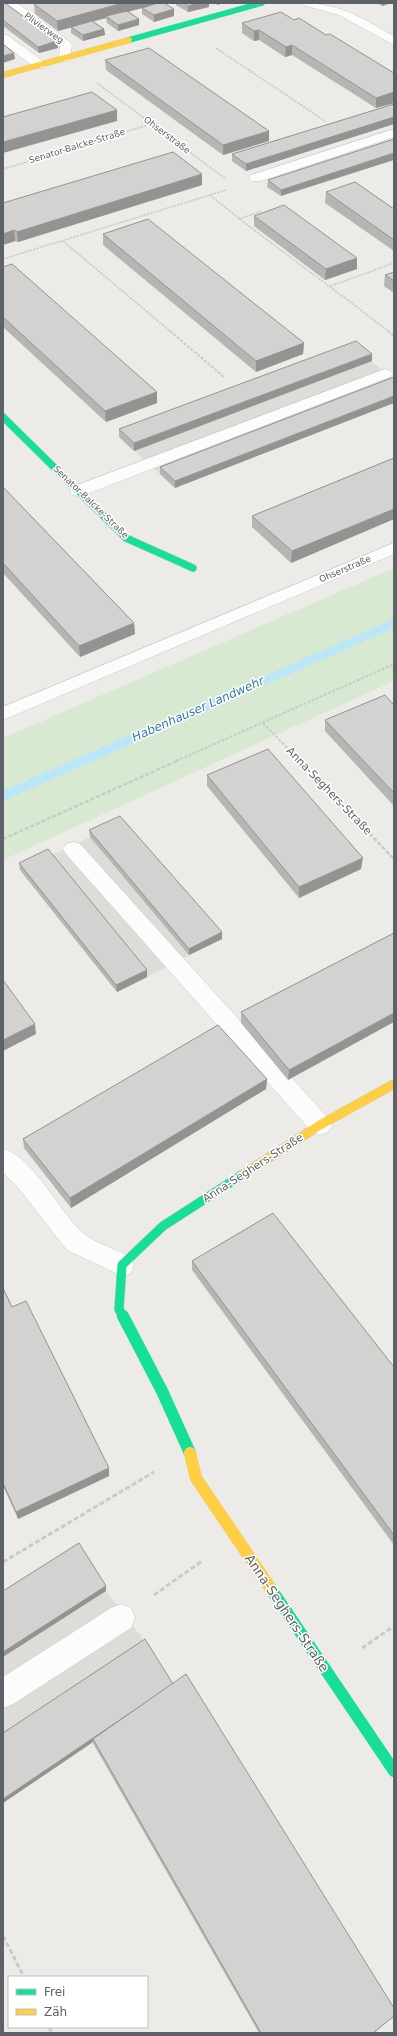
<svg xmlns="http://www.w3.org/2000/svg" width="397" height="2036" viewBox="0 0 397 2036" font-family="'DejaVu Sans',sans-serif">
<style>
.industrial{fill:#dedcd9}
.green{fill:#d7ead1}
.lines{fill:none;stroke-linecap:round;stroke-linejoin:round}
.stream{fill:#bbe6f8;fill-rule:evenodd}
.lane-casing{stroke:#c9c9c9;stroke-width:1}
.street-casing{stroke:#c9c9c9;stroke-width:1}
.fast-far3-casing{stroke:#c9caca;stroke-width:6}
.fast-far2-casing{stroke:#c9caca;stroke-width:8}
.fast-far1-casing{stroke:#c9caca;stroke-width:10}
.fast-casing{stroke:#c9caca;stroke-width:12}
.slow-far2-casing{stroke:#c9caca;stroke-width:6}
.slow-far1-casing{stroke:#c9caca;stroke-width:10}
.slow-casing{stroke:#c9caca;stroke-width:12}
.path-far3{stroke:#c6cdc9;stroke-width:1.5;stroke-dasharray:2.5 1;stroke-linecap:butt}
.path-far2{stroke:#c6cdc9;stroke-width:2;stroke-dasharray:3 1.5;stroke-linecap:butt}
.path-far1{stroke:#c6cdc9;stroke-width:2.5;stroke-dasharray:4 2;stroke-linecap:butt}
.path{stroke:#c6cdc9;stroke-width:3;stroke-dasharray:5 2.5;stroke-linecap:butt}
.lane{fill:#fcfcfc;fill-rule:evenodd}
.street{fill:#fcfcfc;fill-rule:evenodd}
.fast-far3{stroke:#16e098;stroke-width:5.5}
.fast-far2{stroke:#16e098;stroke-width:7}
.fast-far1{stroke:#16e098;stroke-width:9}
.fast{stroke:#16e098;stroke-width:12}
.slow-far2{stroke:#ffcf43;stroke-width:5.5}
.slow-far1{stroke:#ffcf43;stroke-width:9}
.slow{stroke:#ffcf43;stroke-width:12}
.wall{fill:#b6b5b4}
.shaded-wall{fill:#949392}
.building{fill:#d4d2d1;stroke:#949392}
.labels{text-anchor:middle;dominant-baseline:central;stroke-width:3;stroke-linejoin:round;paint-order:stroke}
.far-street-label{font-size:9px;fill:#5c6267;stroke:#fff}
.street-label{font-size:11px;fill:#5c6267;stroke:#fff}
.water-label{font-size:12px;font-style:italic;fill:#357ca7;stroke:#fff}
.near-street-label{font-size:13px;fill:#5c6267;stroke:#fff}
</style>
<rect width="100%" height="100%" fill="#edebe8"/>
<!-- industrial -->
<g class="industrial">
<path d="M355,349L394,379V403L175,488L119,437Z"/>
<path d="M121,823L222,939L117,992L20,870Z"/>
<path d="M106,1591L146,1643L3,1803V1597Z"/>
</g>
<!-- green -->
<path class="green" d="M394,568V681L3,860V738Z"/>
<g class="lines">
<!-- stream -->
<path class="stream" d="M394,619V628L3,801V791Z"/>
<!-- lane casing -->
<g class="lane-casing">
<g id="lane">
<path d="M3,34L7,35L44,62L46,65L44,68H36L3,44Z"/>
<path d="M394,129V137L261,181H251L249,178L251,175Z"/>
<path d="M385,369L390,371L393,374L390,377L84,495L78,496L72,495L70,491L72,487Z"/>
<path d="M394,543V554L3,720V707Z"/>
<path d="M73,842L80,844L328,1118L332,1125L328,1132L320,1135L312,1132L66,854L63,849L66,844Z"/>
<path d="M121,1604L131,1608L135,1618L131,1628L13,1704L3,1708V1677L111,1608Z"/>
</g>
</g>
<!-- street casing -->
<g class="street-casing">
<g id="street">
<path d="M4,3H17L70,42L72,45L69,61H61L59,58L60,46Z"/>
<path d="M301,3C340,3 361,18 394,36V45L339,15L303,5Z"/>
<path d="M3,1148C36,1160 58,1211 84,1234C94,1242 119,1251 131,1257L134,1265L131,1273L122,1276L67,1250L16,1185L3,1173Z"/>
</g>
</g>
<!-- fast-far3 casing -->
<g class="fast-far3-casing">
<path id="fast-far3" d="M129,40L262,3"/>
</g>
<!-- fast-far2 casing -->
<g class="fast-far2-casing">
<path id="fast-far2" d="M3,417L126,538L193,568"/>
</g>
<!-- fast-far1 casing -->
<g class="fast-far1-casing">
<path id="fast-far1" d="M123,1317L119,1309L122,1265L163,1226L242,1175"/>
</g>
<!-- fast casing -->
<g class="fast-casing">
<g id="fast">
<path d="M123,1316L162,1391L190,1453"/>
<path d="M271,1589L394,1771"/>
</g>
</g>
<!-- slow-far2 casing -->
<g class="slow-far2-casing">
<path id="slow-far2" d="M3,75L129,40"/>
</g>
<!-- slow-far1 casing -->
<g class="slow-far1-casing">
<path id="slow-far1" d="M242,1175L320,1125L394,1084"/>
</g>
<!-- slow casing -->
<g class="slow-casing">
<path id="slow" d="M190,1453L196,1478L271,1589"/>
</g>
<!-- path-far3 -->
<g class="path-far3">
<path d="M216,48L325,121"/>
<path d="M97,83L226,179"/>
<path d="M3,169L151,124"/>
<path d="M210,195C268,243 330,285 389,332"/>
<path d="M239,219L262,211"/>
<path d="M63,241L171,332"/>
<path d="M3,259L226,190"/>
<path d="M331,286L394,263"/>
</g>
<!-- path-far2 -->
<g class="path-far2">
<path d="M170,331L224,377"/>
<path d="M388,331L394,336"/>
<path d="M263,723L300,761"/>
<path d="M176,761L394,664"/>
</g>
<!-- path-far1 -->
<g class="path-far1">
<path d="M299,760L394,859"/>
<path d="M3,839L179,760"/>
</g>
<!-- path -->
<g class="path">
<path d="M3,1562L154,1472"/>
<path d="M154,1595L202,1561"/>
<path d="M362,1648L394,1626"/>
<path d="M3,1936L24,1977"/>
<path d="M49,2027L52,2033"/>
</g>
<!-- lane -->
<use href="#lane" class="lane"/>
<!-- street -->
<use href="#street" class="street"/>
<!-- fast-far3 -->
<use href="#fast-far3" class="fast-far3"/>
<!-- fast-far2 -->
<use href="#fast-far2" class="fast-far2"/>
<!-- fast-far1 -->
<use href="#fast-far1" class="fast-far1"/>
<!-- fast -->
<use href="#fast" class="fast"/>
<!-- slow-far2 -->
<use href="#slow-far2" class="slow-far2"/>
<!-- slow-far1 -->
<use href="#slow-far1" class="slow-far1"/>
<!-- slow -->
<use href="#slow" class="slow"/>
</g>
<!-- wall -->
<g class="wall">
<path d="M3,3L57,41L58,48L39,53L3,26Z"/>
<path d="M164,3L174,16L154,22L142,14V8L128,12L139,19V25L118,31L107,23L106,18L93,21L104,29L105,35L83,41L71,33V27L58,31L35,14L34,4Z"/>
<path d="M176,3H209V7L188,12L176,5Z"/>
<path d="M377,3H391L382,6Z"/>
<path d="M294,20L326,35L394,73V103L376,108L292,55L285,57L259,40L254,41L242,33V23Z"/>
<path d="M105,60L269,141L223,155L106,70Z"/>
<path d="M394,104V124L246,171L232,161V154Z"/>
<path d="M394,139L281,196L267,187L268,180Z"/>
<path d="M202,185L18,242L15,241L3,245V203Z"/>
<path d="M326,192L394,209V251L325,203Z"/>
<path d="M254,216L357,269L325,280L254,226Z"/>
<path d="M103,234L304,343L303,354L256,372L103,245Z"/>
<path d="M3,267L157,392V403L106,422L3,327Z"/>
<path d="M394,272V293L384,286L385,275Z"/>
<path d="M372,361L134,451L119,437V429Z"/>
<path d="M394,377L175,488L160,474V467Z"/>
<path d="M394,458V519L291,563L252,527V516Z"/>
<path d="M3,487L134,623L135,634L80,657L3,573Z"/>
<path d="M394,705V806L325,731V720Z"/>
<path d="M207,775L361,869L299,898L207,786Z"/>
<path d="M89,830L222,932V939L189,955L90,837Z"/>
<path d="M19,863L147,977L117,992L20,870Z"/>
<path d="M394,933L288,1080L241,1023V1012Z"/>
<path d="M267,1079L266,1089L71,1208L24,1148L23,1139Z"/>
<path d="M192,1261L394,1367V1545L192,1270Z"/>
<path d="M3,1288L12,1307L109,1468V1476L18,1519L3,1486Z"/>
<path d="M145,1639L374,2033H259L94,1745L93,1742L3,1803V1733Z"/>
</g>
<!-- shaded-wall -->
<g class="shaded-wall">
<path d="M123,3H161L108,17L106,16V18L58,31L57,21Z"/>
<path d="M199,3H209V7L188,12V6Z"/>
<path d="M217,3H224L217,5Z"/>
<path d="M382,3H391L382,6Z"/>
<path d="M174,9V16L154,22V15Z"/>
<path d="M139,19V25L118,31V25Z"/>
<path d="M104,29L105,35L83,41V35Z"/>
<path d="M259,30V40L254,41V31Z"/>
<path d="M57,41L58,48L39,53L38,47Z"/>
<path d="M292,45V55L285,57L286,47Z"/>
<path d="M14,53L15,59L3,63V56Z"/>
<path d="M394,92V103L376,108V98Z"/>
<path d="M117,110V121L3,153V142Z"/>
<path d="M394,117V124L246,171V164Z"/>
<path d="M269,131V141L223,155V145Z"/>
<path d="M394,153V160L281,196V190Z"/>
<path d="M202,174V185L18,242L17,232Z"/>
<path d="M14,230L15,241L3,245V234Z"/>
<path d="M357,258V269L325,280L326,269Z"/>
<path d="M304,343L303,354L256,372V361Z"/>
<path d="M372,354V361L134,451V443Z"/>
<path d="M157,392V403L106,422L105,411Z"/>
<path d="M394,396V403L175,488V481Z"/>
<path d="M394,509V519L291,563L292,551Z"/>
<path d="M134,623L135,634L80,657L79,646Z"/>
<path d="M363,858L361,869L299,898V887Z"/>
<path d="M222,932V939L189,955V949Z"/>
<path d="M147,970V977L117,992L116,985Z"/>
<path d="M394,1013V1022L288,1080L289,1070Z"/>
<path d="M35,1024L36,1034L3,1051V1040Z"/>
<path d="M267,1079L266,1089L71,1208L70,1198Z"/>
<path d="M109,1468V1476L18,1519L16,1512Z"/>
<path d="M106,1586V1591L3,1657V1652Z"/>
<path d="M173,1684L93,1739V1742L3,1803V1799Z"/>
<path d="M394,2016L374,2033H373Z"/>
</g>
<!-- building -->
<g class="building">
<path d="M3,3H5L57,41L38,47L3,20Z"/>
<path d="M37,3H123L57,21L34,4Z"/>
<path d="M158,3H164L174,9L154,15L142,8Z"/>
<path d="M184,3H199L188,6Z"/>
<path d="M127,11L139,19L118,25L106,16Z"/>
<path d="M281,12L294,20L299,18L326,35L330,34L394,73V92L376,98L292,45L286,47L259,30L254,31L242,23Z"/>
<path d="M92,21L104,29L83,35L71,27Z"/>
<path d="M3,44L14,53L3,56Z"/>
<path d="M149,48L269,131L223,145L105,60Z"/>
<path d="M92,92L117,110L3,142V117Z"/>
<path d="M394,104V117L246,164L232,154Z"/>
<path d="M394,139V153L281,190L268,180Z"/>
<path d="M173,152L202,174L17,232L14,230L3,234V203Z"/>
<path d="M355,182L394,209V240L326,192Z"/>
<path d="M284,205L357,258L326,269L254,216Z"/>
<path d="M148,219L304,343L256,361L103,234Z"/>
<path d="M12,264L157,392L105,411L3,317V267Z"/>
<path d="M394,272V281L385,275Z"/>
<path d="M356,341L372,354L134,443L119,429Z"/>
<path d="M394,377V396L175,481L160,467Z"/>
<path d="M394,458V509L292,551L252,516Z"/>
<path d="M3,487L134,623L79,646L3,563Z"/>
<path d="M385,695L394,705V793L325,720Z"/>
<path d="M268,749L363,858L299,887L207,775Z"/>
<path d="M120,816L222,932L189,949L89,830Z"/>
<path d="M48,849L147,970L116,985L19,863Z"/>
<path d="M394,933V1013L289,1070L241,1012Z"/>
<path d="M3,980L35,1024L3,1040Z"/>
<path d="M218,1025L267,1079L70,1198L23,1139Z"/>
<path d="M273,1213L394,1367V1535L192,1261Z"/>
<path d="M3,1288L12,1307L26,1301L109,1468L16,1512L3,1483Z"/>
<path d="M79,1543L106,1586L3,1652V1591Z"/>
<path d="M145,1639L173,1684L3,1799V1733Z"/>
<path d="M186,1674L394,2008V2016L373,2033H261L93,1739Z"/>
</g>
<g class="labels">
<!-- far-street labels -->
<g class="far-street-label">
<text transform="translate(44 28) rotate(36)">Plivierweg</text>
<text transform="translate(167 135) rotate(37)">Ohserstraße</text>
<text transform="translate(77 146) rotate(-17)">Senator-Balcke-Straße</text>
<text transform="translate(91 502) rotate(44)">Senator-Balcke-Straße</text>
<text transform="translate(345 569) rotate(-23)">Ohserstraße</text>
</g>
<!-- street labels -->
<g class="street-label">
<text transform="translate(329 791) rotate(46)">Anna-Seghers-Straße</text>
<text transform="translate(253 1168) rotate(-33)">Anna-Seghers-Straße</text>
</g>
<!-- water labels -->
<g class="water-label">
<text transform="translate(198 709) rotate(-24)">Habenhauser Landwehr</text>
</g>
<!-- near-street labels -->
<g class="near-street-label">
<text transform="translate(287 1613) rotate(56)">Anna-Seghers-Straße</text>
</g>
</g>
<!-- border -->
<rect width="397" height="2036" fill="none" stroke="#5c6267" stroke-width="8"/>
<!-- legend -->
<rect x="8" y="1976" width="140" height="52" fill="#ffffff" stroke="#bec0c2"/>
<rect x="16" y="1989" width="20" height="6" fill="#16e098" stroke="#bec0c2"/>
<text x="44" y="1996" font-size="12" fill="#5c6267">Frei</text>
<rect x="16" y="2009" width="20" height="6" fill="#ffcf43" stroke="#bec0c2"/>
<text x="44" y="2016" font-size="12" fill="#5c6267">Zäh</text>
</svg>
